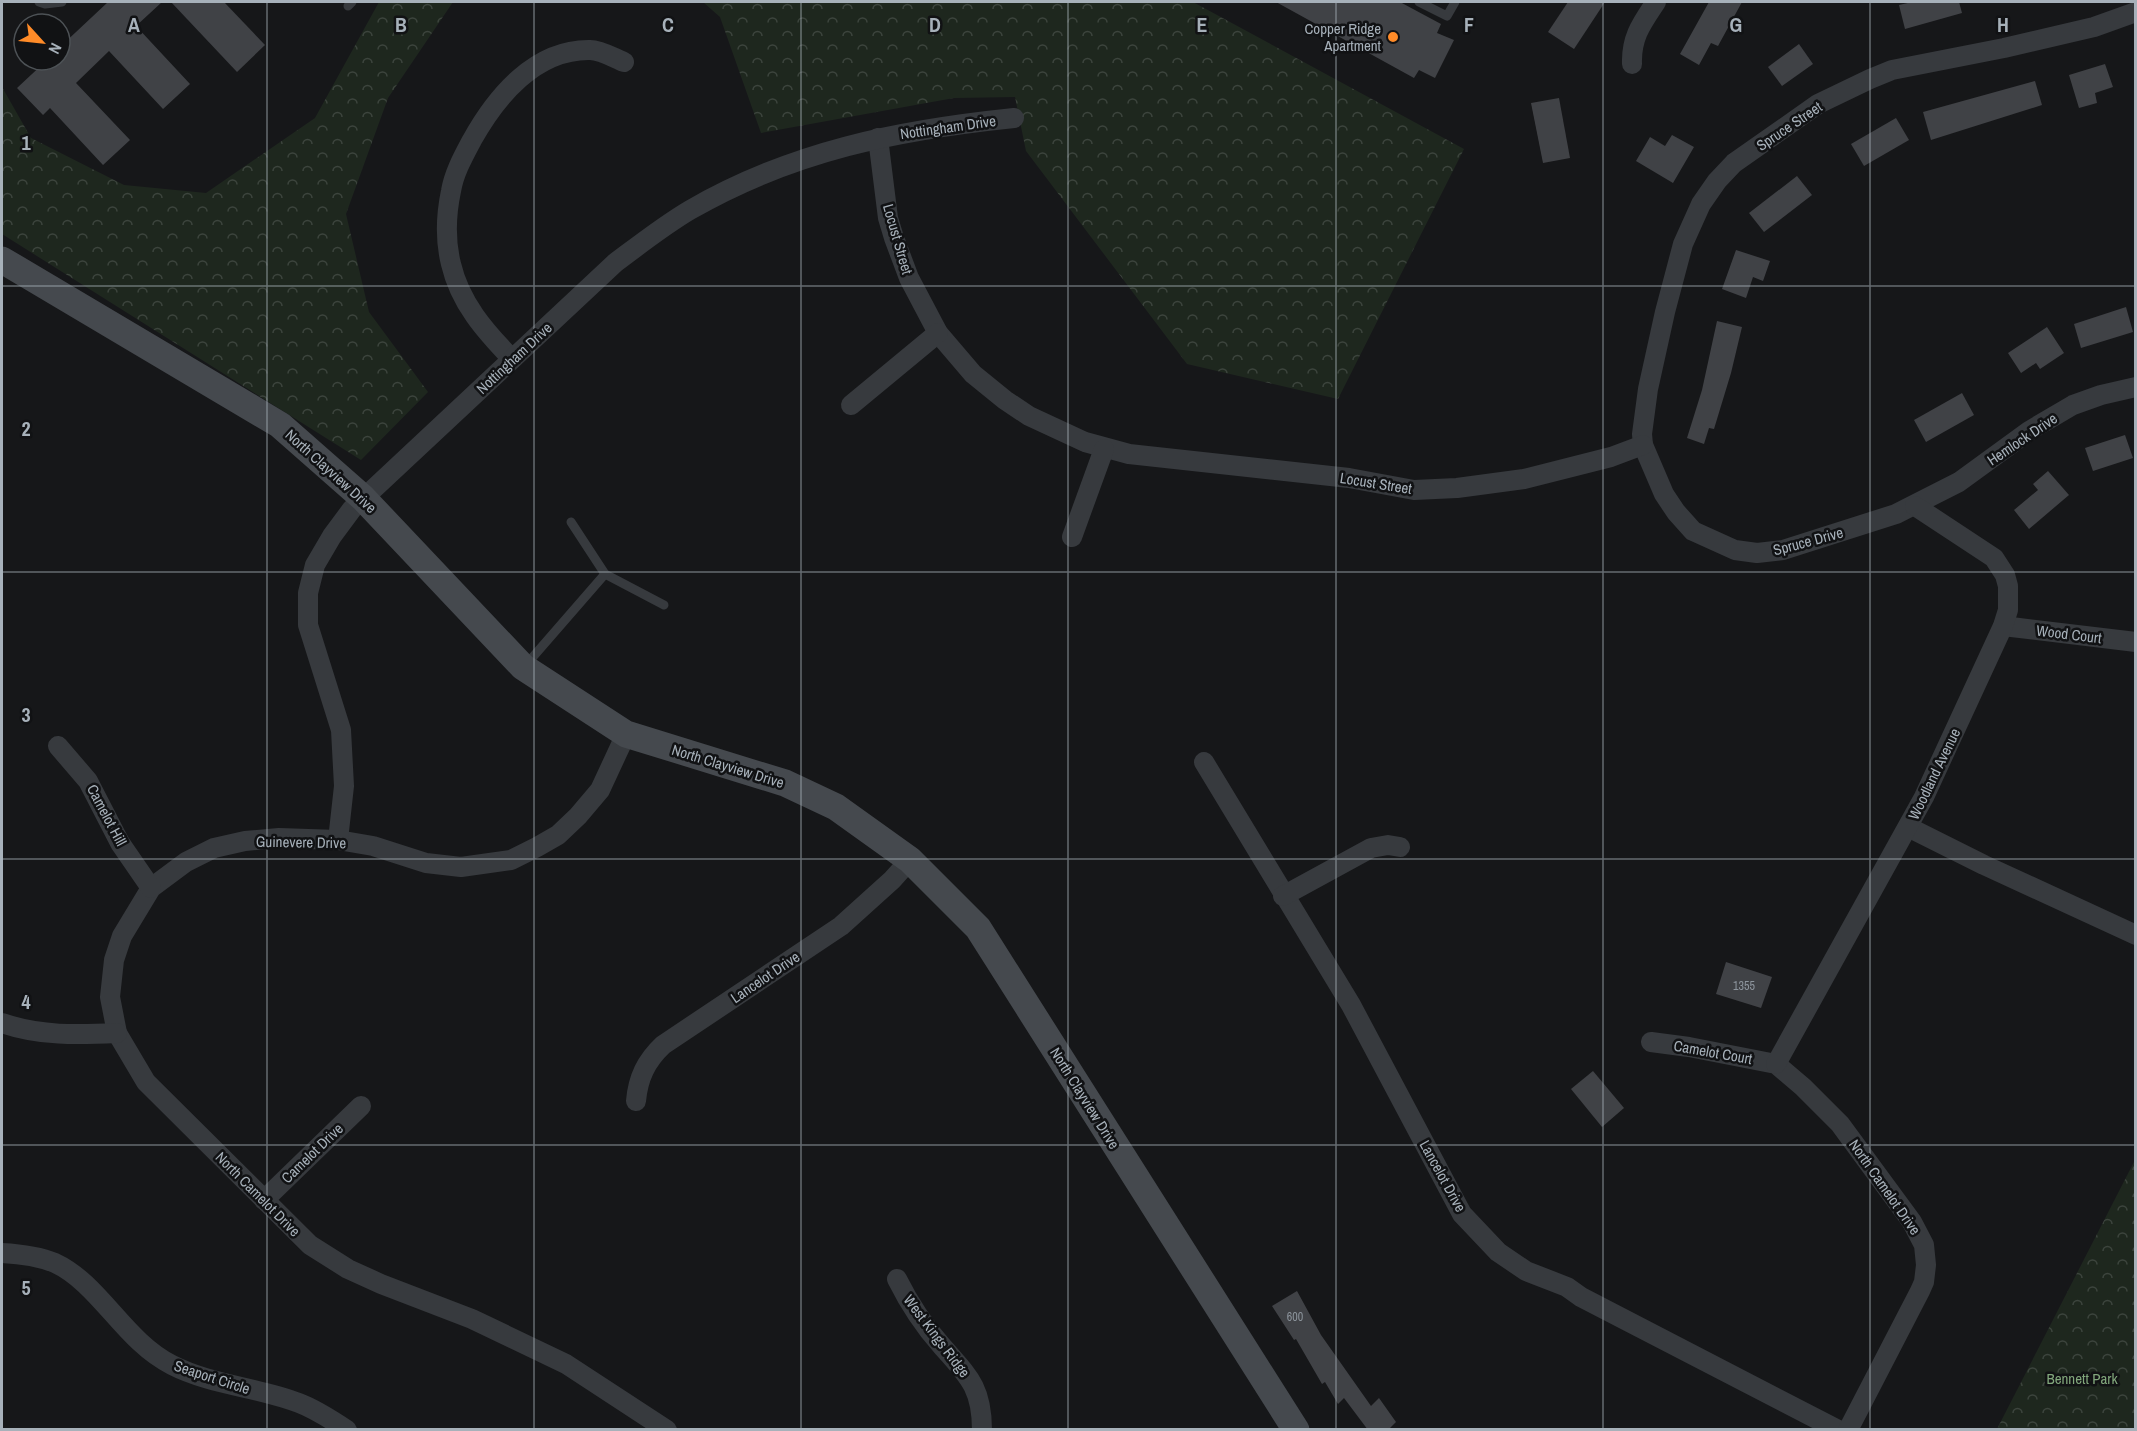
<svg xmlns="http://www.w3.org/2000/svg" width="2137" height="1431" viewBox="0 0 2137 1431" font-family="'Archivo Narrow',sans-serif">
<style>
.forest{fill:url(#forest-crowns)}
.building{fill:#404246}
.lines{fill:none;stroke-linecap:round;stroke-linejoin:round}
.lane{stroke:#373a3e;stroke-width:9}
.street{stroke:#373a3e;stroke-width:20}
.secondary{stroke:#45494e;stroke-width:27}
.grid{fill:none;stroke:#a7b1ba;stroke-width:1.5;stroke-opacity:0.55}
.poi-dot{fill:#ff8b28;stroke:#111214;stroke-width:2}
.labels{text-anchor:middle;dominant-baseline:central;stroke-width:5;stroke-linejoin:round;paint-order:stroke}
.number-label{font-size:12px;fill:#8d959d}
.poi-label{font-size:15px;fill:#a7b1ba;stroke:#111214;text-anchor:end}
.street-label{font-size:15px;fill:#a7b1ba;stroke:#111214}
.park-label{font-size:15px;fill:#82a77c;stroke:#111214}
.grid-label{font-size:20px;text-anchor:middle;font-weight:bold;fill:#a7b1ba;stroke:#111214;stroke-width:5;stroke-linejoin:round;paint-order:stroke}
</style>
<defs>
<pattern id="forest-crowns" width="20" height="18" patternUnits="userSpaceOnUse" patternTransform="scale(1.5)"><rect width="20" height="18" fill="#1e271e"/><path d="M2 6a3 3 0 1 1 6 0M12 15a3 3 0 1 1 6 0" fill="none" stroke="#3c443d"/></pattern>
</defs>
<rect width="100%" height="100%" fill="#161719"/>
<!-- forest -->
<g class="forest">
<path d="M379,2H453L388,98L346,214L369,312L428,392L361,460L2,234V87L31,138L124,185L206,193L315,118Z"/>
<path d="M703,2H1193L1464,149L1338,399L1187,364L1026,151L1015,97L954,98L761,133L720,17Z"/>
<path d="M2135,1160V1429H1997Z"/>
</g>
<!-- building -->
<g class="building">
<path d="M108,2H162L136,26L190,84L163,109L109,51L76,83L130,140L103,165L50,108L43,115L17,88L47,60H60V47Z"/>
<path d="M171,2H224L265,45L237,72Z"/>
<path d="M1276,2H1400L1441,24L1437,33L1454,40L1435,78L1419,70L1414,78Z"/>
<path d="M1568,2H1605L1574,49L1548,32Z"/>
<path d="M1709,2H1742L1718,46L1711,43L1699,65L1680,54Z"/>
<path d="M1912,2H1959L1962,13L1905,29L1899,5Z"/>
<path d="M1799,44L1813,64L1782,86L1768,67Z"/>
<path d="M2105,64L2113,87L2095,93L2097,103L2079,108L2069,75Z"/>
<path d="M2035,81L2042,105L1931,140L1923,112Z"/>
<path d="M1559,98L1570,158L1543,163L1531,103Z"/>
<path d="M1896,118L1909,140L1864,166L1851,144Z"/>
<path d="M1672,135L1694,147L1673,183L1636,161L1650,137L1665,146Z"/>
<path d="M1797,176L1812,195L1764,232L1749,213Z"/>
<path d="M1736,250L1770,261L1763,281L1753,277L1746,298L1722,289Z"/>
<path d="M2126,307L2133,332L2081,348L2074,324Z"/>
<path d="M1717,321L1742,327L1731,373L1714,429L1709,428L1704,444L1687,438L1702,390Z"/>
<path d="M2047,327L2064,353L2040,369L2036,363L2021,373L2008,353Z"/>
<path d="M1962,393L1974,415L1926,442L1914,420Z"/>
<path d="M2125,435L2133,458L2093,471L2085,448Z"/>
<path d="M2048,471L2069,495L2029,529L2014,510L2038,490L2033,484Z"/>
<path d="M1726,962L1772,977L1761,1008L1716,994Z"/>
<path d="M1593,1071L1624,1108L1602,1127L1571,1089Z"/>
<path d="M1297,1291L1321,1335L1371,1406L1379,1398L1396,1422L1388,1430H1368L1344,1398L1338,1404L1325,1382L1322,1384L1296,1339L1294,1340L1272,1306Z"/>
</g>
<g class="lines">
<!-- lane -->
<g class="lane">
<path d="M39,2L45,4L62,2"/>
<path d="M1419,2L1447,16L1455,2"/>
<path d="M348,6L352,2"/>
<path d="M571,522L605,574L664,605"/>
<path d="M525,666L605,574"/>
</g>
<!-- street -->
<g class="street">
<path d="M2136,12L2094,27L2004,48L1892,70L1870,79L1818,104L1734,163L1717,181L1701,204L1683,244L1665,312L1648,389L1642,434L1643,445L1664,494L1676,512L1693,531L1735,550L1757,553L1783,550L1896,514L1959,482L2029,431L2073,405L2101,395L2136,387"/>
<path d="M1632,64C1631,37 1642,23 1656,2"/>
<path d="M878,138L888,218L894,238L909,278L938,333L973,374L1005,400L1029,416L1085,442L1129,454L1349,478L1414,490L1457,488L1524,479L1611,457L1643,445"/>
<path d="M512,359C485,331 460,303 451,264C445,240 446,215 451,191C454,173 463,157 472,140C496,97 535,49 590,50C601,50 614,58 624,62"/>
<path d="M851,405L938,333"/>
<path d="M1072,537L1104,449"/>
<path d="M2003,626L2136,642"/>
<path d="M626,734L600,790L578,816L558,835L537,847L511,860L461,867L426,863L373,846L338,840L279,838L245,841L214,848L186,862L151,888L122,936L114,960L110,997L117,1033L146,1082L310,1245L348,1269L381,1284L472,1319L566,1364L667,1430"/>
<path d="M58,746L88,781L120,843L151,888"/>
<path d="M1204,762L1351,1005L1462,1214L1498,1252L1526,1271L1567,1287L1581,1297L1838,1430"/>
<path d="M1908,827L1984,865L2136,935"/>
<path d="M338,840L344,786L341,730L308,625V593L315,565L332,536L352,509L615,263C639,245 663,226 690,210C792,151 898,130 1014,118"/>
<path d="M1283,896L1371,848L1388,845L1400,847"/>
<path d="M2,1023C40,1036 77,1035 117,1033"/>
<path d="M1651,1042L1689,1047L1776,1064L1803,1087L1840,1124L1912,1222L1924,1245L1926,1265L1924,1282L1920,1291L1848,1430"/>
<path d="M1776,1064L1924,797L2003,626L2008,610V586L2005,575L1994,558L1915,506"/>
<path d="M636,1101C638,1078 646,1061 663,1045L841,926L892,880L910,860"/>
<path d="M264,1200L361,1106"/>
<path d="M2,1253C20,1254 38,1256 55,1263C100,1284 124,1341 172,1365C211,1385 258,1387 299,1403C315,1409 332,1420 347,1430"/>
<path d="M897,1279C908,1301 924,1326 941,1345C967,1375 982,1386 982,1430"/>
</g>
<!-- secondary -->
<path class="secondary" d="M2,260L280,425L363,498L523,667L626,734L785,783L836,807L910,860L978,928L1296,1430"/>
</g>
<!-- grid -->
<path class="grid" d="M267,2V1430M534,2V1430M801,2V1430M1068,2V1430M1336,2V1430M1603,2V1430M1870,2V1430M2,286H2136M2,572H2136M2,859H2136M2,1145H2136"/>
<!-- markers -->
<circle class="poi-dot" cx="1393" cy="37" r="6"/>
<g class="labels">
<!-- number labels -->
<g class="number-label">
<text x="1744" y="986">1355</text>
<text x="1295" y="1317">600</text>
</g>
<!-- poi labels -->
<g class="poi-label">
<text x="1381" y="28">Copper Ridge<tspan x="1381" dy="17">Apartment</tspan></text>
</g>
<!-- street labels -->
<g class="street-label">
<text transform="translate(1789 126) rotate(-34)">Spruce Street</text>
<text transform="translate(948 127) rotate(-8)">Nottingham Drive</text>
<text transform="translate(898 239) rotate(74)">Locust Street</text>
<text transform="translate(514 358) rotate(-43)">Nottingham Drive</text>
<text transform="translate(2022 439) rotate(-34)">Hemlock Drive</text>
<text transform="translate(331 471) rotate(42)">North Clayview Drive</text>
<text transform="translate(1376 483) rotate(9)">Locust Street</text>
<text transform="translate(1808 541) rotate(-15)">Spruce Drive</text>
<text transform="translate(2069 634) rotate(7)">Wood Court</text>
<text transform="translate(728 766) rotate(17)">North Clayview Drive</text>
<text transform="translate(1934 774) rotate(-64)">Woodland Avenue</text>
<text transform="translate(107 815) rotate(62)">Camelot Hill</text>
<text transform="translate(301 842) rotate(1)">Guinevere Drive</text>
<text transform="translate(765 977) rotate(-34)">Lancelot Drive</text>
<text transform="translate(1713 1052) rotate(10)">Camelot Court</text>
<text transform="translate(1085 1098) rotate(58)">North Clayview Drive</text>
<text transform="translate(312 1153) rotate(-44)">Camelot Drive</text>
<text transform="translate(1443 1176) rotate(61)">Lancelot Drive</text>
<text transform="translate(1885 1187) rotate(55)">North Camelot Drive</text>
<text transform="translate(258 1194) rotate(45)">North Camelot Drive</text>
<text transform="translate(937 1336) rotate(53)">West Kings Ridge</text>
<text transform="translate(212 1377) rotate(18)">Seaport Circle</text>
</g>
<!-- park labels -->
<g class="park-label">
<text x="2082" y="1378">Bennett Park</text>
</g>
</g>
<g class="grid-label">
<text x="134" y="32">A</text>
<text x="401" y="32">B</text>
<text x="668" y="32">C</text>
<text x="935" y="32">D</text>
<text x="1202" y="32">E</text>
<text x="1469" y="32">F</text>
<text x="1736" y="32">G</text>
<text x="2003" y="32">H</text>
<text x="26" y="150">1</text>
<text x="26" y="436">2</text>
<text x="26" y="722">3</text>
<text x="26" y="1009">4</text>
<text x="26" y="1295">5</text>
</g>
<!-- border -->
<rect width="2137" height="1431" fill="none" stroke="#a7b1ba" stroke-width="6"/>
<!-- north arrow -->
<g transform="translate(42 42) rotate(117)"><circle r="28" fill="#111214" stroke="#4d5256" stroke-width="1.5"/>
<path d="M0-4.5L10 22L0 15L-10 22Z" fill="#ff8b28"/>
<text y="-9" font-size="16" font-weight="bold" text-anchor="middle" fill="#a7b1ba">N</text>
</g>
</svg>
